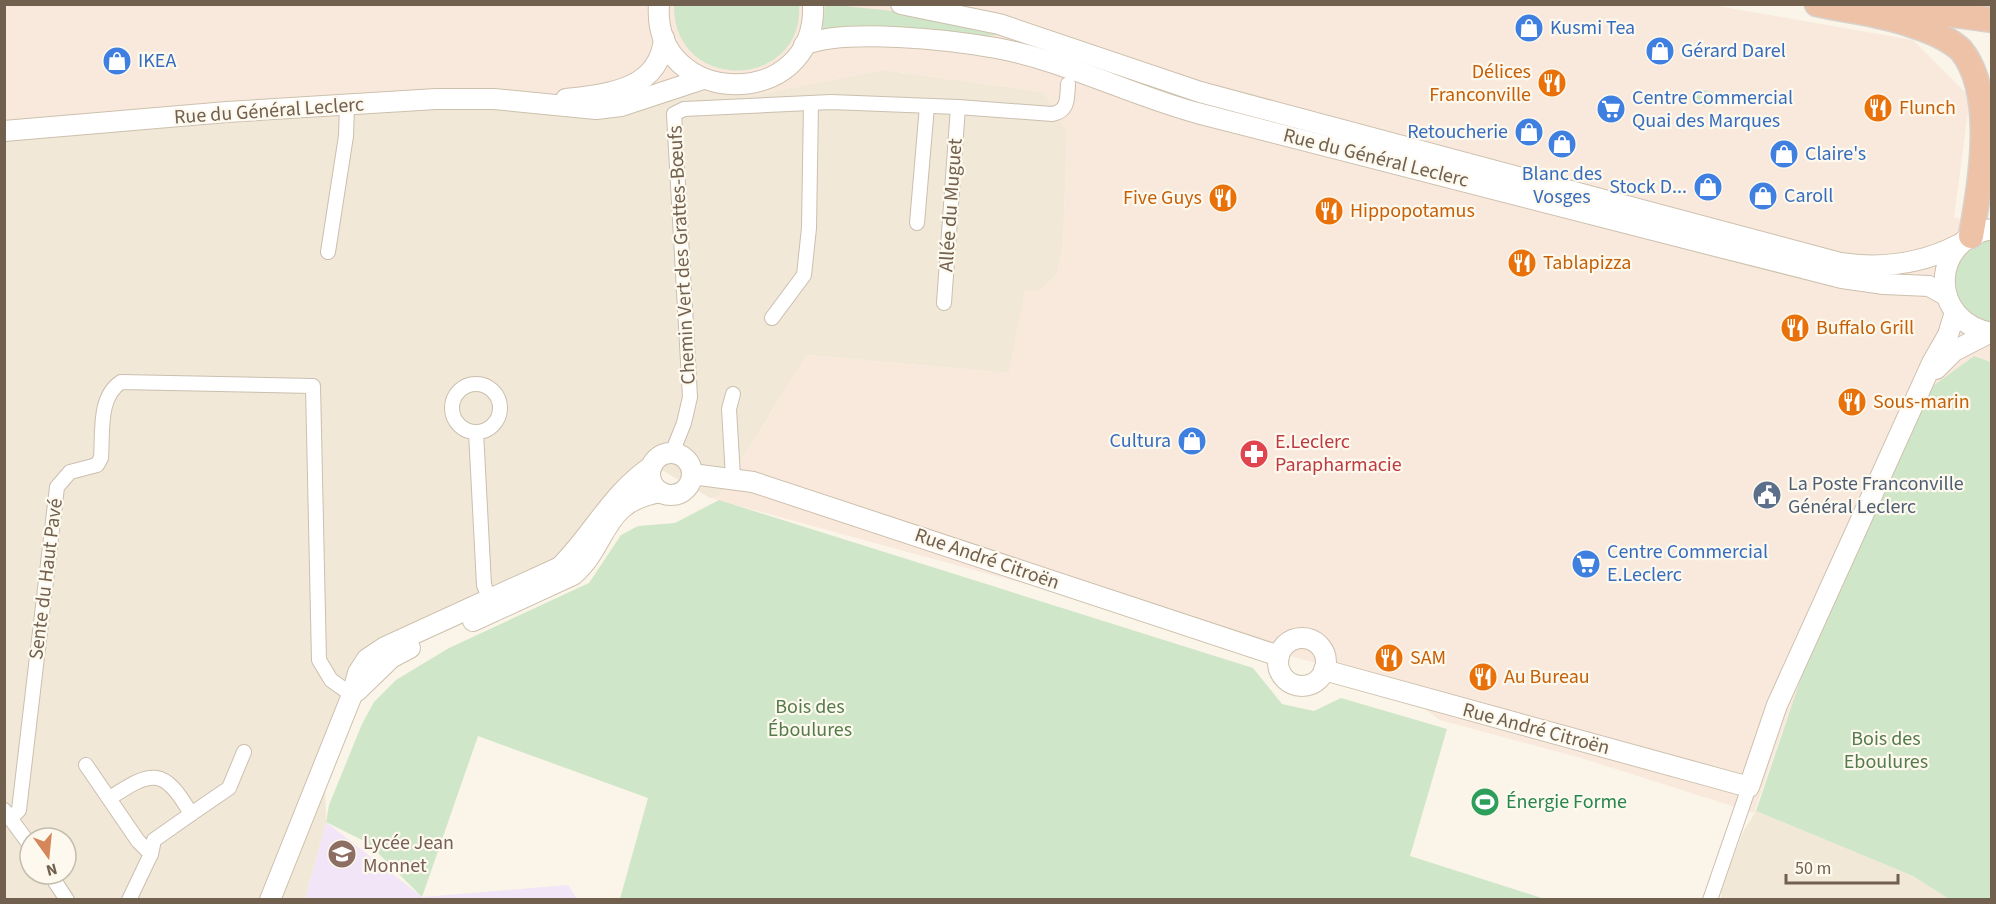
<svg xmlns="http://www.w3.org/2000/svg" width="1996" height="904" viewBox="0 0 1996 904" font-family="'Source Sans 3',sans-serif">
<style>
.residential{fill:#f1e8d7;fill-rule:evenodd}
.commercial{fill:#f9e9dd}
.education{fill:#f2e5f7}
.green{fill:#d0e6c8}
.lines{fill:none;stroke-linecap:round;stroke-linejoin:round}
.street-casing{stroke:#cbbfaf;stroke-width:16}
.secondary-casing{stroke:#cdc0ad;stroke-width:22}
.highway-casing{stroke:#d8d2ce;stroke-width:27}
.street{stroke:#fff;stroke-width:14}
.secondary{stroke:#fff;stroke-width:20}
.highway{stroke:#edc2a6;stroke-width:24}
.labels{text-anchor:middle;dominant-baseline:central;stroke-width:4.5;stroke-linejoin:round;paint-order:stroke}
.shop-label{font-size:20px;fill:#366cbe;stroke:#fdf9ee;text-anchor:start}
.food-label{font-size:20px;fill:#c56008;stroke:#fdf9ee;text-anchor:start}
.street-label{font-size:20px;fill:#72604f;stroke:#fdf9ee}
.health-label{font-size:20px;fill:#be3a42;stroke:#fdf9ee;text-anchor:start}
.service-label{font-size:20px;fill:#4e5e75;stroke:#fdf9ee;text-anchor:start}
.park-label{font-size:20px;fill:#547b4b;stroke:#fdf9ee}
.leisure-label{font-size:20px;fill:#27864d;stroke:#fdf9ee;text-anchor:start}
.education-label{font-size:20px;fill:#785e54;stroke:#fdf9ee;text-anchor:start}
</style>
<rect width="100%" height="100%" fill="#faf5e8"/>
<!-- residential -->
<g class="residential">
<path d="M883,70L1044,92L1067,132L1063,244L1057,274L1040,290L1025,291L1009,373L807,355L719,496L710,498L646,461L565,555L366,654L324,738L326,822L305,899L5,900V130L701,92L754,95ZM30,838H66V874H30Z"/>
<path d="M1756,811L1913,876L1949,899L1721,900L1722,887L1743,832Z"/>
</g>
<!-- commercial -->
<path class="commercial" d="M5,5H1712L1913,40L1970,97L1954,217L1991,226V362L1974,356L1933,387L1912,429L1790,709L1754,813L1581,758L1440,720L1389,683L710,498L720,495L807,355L1009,373L1025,290H1040L1057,274L1063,244L1067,132L1044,92L883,70L754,95L701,92L5,130Z"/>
<!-- education -->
<path class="education" d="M326,822L422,897L568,885L577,899L305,900Z"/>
<!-- green -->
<g class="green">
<path d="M825,4L912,13L1000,31L999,35L971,37L822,31Z"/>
<path d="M674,5L799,4C805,90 673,95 674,5Z"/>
<path d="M1697,89L1714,92L1711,107L1694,104Z"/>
<path d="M1991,238V323C1986,321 1979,320 1974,317C1939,295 1956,246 1991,238Z"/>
<path d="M1974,356L1991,362V899H1949L1913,876L1756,811L1805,666L1912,429L1933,386Z"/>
<path d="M719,500L1253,668L1282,704L1314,711L1341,698L1447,729L1410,856L1545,899H620L648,798L478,736L422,897L368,843L326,822L329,805L362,724L374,702L396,680L449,648L589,583L621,535L638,526L675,523Z"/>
</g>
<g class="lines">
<!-- street casing -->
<g class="street-casing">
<g id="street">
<path d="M917,223L927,106"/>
<path d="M328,252L346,136L347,105"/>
<path d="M944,303L958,107"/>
<path d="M772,318L804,275L809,228L811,104"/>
<circle cx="476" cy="408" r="24"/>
<path d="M476,432L484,585L492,605"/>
<path d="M672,453L684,423L690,397L674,114L684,109L831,102L958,107L1052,114C1069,111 1067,98 1068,84"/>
<path d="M733,477L729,409L733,394"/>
<path d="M86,765L138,841L151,854L154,840L191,814"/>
<path d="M110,798C152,770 164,767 191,814L229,788L244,752"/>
<path d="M4,810L30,845"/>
<path d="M11,818L19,810L57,487L70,472L97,465L101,458C103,432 98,397 121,382L313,386L319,660L331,680L352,695"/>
<path d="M50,874L67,900"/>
<path d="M129,900L151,854"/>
<path d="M1710,900L1749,787"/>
</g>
</g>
<!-- secondary casing -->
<g class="secondary-casing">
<g id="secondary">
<path d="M659,4C651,109 818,113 813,4"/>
<path d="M901,4L999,24L1200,92L1840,263C1881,269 1921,264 1958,245"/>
<path d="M804,45C845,28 951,40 996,48C1067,61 1132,96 1201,114C1414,169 1628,224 1842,278L1884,284L1929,286L1947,296"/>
<path d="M566,99C608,94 660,90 664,38"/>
<path d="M4,131L227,112L436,99H494L596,109L621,106L703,79"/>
<path d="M1992,229C1929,240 1929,322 1992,333"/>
<path d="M1936,369L1954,351L1989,333"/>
<circle cx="671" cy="474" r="21"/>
<path d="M692,474L753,482L1279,656"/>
<path d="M473,621L573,575C609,544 601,501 661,492"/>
<circle cx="1302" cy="662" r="24"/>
<path d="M1324,670L1749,787L1777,705L1932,363L1948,335L1955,312"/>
<path d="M357,691L391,658L410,648"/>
<path d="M270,900L352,695L358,673L367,659L385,647L560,567C594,533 611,494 652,466"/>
</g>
</g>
<!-- highway casing -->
<g class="highway-casing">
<g id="highway">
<path d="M1817,4C1848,11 1882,14 1912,25C1928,30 1948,38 1961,50C1996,93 1981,182 1971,236"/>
<path d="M1890,6L1992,20"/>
</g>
</g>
<!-- street -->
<use href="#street" class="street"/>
<!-- secondary -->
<use href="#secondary" class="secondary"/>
<!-- highway -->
<use href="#highway" class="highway"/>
</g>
<!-- icons -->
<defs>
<g id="shop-disc" transform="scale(1.5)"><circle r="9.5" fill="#3f7fe0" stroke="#fdf9ee"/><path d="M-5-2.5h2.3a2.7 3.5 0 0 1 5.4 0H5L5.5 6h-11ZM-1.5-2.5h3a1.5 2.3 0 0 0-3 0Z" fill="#fff"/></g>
<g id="restaurant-disc" transform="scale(1.5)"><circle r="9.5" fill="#e8710a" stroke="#fdf9ee"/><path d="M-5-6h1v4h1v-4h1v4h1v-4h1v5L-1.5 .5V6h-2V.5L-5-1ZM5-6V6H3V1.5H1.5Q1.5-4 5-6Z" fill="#fff"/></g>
<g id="supermarket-disc" transform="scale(1.5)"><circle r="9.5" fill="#3f7fe0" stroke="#fdf9ee"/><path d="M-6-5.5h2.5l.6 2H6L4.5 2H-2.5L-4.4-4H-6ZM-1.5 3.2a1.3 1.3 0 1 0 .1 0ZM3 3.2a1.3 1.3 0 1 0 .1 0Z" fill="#fff"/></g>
<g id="pharmacy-disc" transform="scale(1.5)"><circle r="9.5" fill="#e0444e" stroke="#fdf9ee"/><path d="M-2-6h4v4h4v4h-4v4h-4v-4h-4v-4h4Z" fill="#fff"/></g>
<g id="civic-disc" transform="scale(1.5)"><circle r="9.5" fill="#5c6f8a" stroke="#fdf9ee"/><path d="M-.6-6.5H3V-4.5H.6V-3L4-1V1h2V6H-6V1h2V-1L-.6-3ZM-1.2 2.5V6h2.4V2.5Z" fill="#fff"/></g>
<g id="stadium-disc" transform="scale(1.5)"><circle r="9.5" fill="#2e9e5b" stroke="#fdf9ee"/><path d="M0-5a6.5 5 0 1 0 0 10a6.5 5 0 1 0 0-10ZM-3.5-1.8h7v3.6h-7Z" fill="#fff"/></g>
<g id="school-disc" transform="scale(1.5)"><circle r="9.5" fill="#8d6e63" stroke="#fdf9ee"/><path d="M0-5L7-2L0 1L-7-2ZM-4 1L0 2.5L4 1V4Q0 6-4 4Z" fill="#fff"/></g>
</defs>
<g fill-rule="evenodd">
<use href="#shop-disc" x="1529" y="28"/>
<use href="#shop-disc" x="1660" y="51"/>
<use href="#shop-disc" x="117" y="61"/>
<use href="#restaurant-disc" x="1552" y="83"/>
<use href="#restaurant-disc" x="1878" y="108"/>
<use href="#supermarket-disc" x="1611" y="109"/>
<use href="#shop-disc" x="1529" y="132"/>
<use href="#shop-disc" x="1562" y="144"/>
<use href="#shop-disc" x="1784" y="154"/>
<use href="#shop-disc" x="1708" y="187"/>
<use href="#shop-disc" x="1763" y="196"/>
<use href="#restaurant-disc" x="1223" y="198"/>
<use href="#restaurant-disc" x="1329" y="211"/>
<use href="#restaurant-disc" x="1522" y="263"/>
<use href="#restaurant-disc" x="1795" y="328"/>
<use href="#restaurant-disc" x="1852" y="402"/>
<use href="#shop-disc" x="1192" y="441"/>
<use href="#pharmacy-disc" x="1254" y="454"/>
<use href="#civic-disc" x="1767" y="495"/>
<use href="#supermarket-disc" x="1586" y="564"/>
<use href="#restaurant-disc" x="1389" y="658"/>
<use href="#restaurant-disc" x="1483" y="677"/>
<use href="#stadium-disc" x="1485" y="802"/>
<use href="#school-disc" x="342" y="854"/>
</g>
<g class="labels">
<!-- shop labels -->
<g class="shop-label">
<text x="1550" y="28">Kusmi Tea</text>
<text x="1681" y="51">Gérard Darel</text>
<text x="138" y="61">IKEA</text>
<text x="1632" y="98">Centre Commercial<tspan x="1632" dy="23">Quai des Marques</tspan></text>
<text x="1508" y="132" text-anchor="end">Retoucherie</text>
<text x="1805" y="154">Claire's</text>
<text x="1562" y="174" text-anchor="middle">Blanc des<tspan x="1562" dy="23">Vosges</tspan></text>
<text x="1687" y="187" text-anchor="end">Stock D...</text>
<text x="1784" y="196">Caroll</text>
<text x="1171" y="441" text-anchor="end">Cultura</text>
<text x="1607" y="552">Centre Commercial<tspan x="1607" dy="23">E.Leclerc</tspan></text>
</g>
<!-- food labels -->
<g class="food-label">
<text x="1531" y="72" text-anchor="end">Délices<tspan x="1531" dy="23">Franconville</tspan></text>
<text x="1899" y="108">Flunch</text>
<text x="1202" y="198" text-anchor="end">Five Guys</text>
<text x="1350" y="211">Hippopotamus</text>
<text x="1543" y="263">Tablapizza</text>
<text x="1816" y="328">Buffalo Grill</text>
<text x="1873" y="402">Sous-marin</text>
<text x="1410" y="658">SAM</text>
<text x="1504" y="677">Au Bureau</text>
</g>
<!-- street labels -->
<g class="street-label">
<text transform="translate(269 111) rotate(-4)">Rue du Général Leclerc</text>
<text transform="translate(1376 158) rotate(14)">Rue du Général Leclerc</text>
<text transform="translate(951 205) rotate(-86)">Allée du Muguet</text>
<text transform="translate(682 255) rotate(-93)">Chemin Vert des Grattes-Bœufs</text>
<text transform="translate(987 559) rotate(19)">Rue André Citroën</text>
<text transform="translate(46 579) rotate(-83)">Sente du Haut Pavé</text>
<text transform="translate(1536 729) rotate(15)">Rue André Citroën</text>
</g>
<!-- health labels -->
<g class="health-label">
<text x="1275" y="442">E.Leclerc<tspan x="1275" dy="23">Parapharmacie</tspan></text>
</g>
<!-- service labels -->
<g class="service-label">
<text x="1788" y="484">La Poste Franconville<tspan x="1788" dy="23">Général Leclerc</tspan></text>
</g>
<!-- park labels -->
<g class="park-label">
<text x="810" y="707">Bois des<tspan x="810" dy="23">Éboulures</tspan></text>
<text x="1886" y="739">Bois des<tspan x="1886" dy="23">Eboulures</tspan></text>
</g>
<!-- leisure labels -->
<g class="leisure-label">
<text x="1506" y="802">Énergie Forme</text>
</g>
<!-- education labels -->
<g class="education-label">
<text x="363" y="843">Lycée Jean<tspan x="363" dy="23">Monnet</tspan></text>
</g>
</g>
<!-- border -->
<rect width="1996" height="904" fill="none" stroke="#72604f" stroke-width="12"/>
<!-- north arrow -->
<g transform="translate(48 856) rotate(165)"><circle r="28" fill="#fdf9ee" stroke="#c5bcae" stroke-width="1.5"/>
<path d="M0-4.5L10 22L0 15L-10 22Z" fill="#d6865b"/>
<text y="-9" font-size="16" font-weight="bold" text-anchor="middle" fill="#72604f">N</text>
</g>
<!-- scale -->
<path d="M1786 874v9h112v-9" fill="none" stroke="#72604f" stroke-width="3"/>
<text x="1795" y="874" font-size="18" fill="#72604f" stroke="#fdf9ee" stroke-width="4.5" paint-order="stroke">50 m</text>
</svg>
